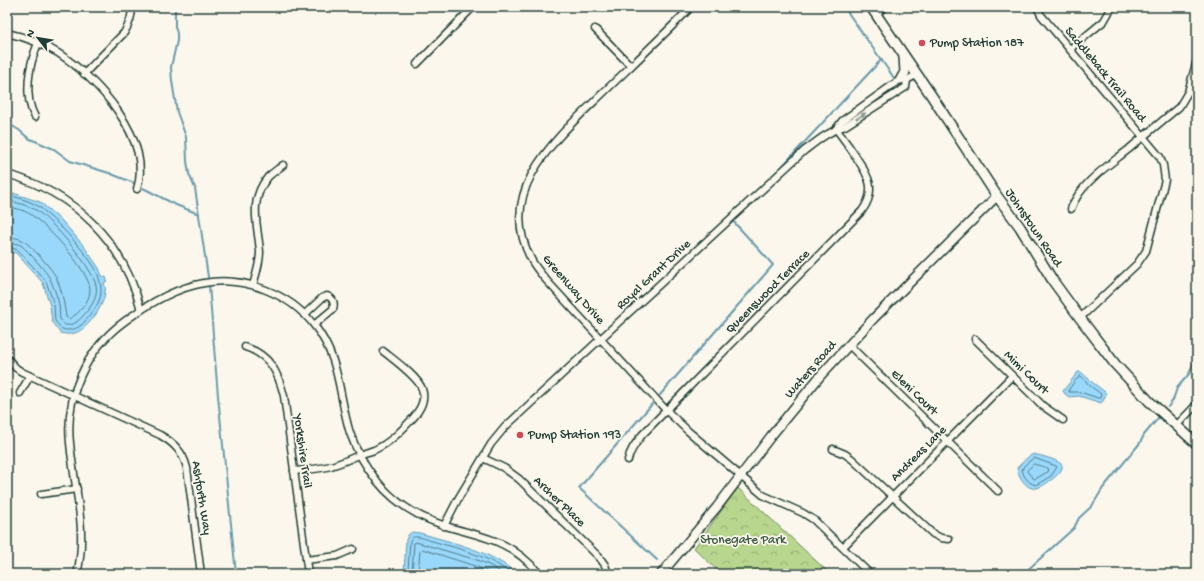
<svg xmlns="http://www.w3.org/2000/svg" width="1204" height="581" viewBox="0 0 1204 581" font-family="'Gochi Hand',sans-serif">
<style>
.park{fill:url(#park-crowns);stroke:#6c8a61}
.water{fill:#9ad8fb;stroke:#699aab}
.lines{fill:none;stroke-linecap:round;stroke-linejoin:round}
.shore{stroke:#507b84;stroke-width:1}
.stream{stroke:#699aab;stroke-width:2}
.minor-casing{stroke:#1f3d34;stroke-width:9}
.tertiary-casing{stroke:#1f3d34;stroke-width:11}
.secondary-casing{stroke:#1f3d34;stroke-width:12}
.minor{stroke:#fbf7ec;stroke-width:6}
.tertiary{stroke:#fbf7ec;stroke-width:8}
.secondary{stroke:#fbf7ec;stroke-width:9}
.oneway{fill:#8d9a90}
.poi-dot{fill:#d1495b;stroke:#fbf7ec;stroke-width:1.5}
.labels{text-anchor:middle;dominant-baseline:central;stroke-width:3.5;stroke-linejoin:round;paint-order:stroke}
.poi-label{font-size:13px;fill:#1f3d34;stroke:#fbf7ec;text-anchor:start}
.street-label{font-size:13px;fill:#1f3d34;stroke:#fbf7ec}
.park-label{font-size:13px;fill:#3e5c46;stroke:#fbf7ec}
</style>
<defs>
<pattern id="park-crowns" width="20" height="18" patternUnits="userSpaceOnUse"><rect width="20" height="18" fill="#b8d68e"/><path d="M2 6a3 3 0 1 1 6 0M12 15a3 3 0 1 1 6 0" fill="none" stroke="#95af75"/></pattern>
</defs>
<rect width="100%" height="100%" fill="#fbf7ec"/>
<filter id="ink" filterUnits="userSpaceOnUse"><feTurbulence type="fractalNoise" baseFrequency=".025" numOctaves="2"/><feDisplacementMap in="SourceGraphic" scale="8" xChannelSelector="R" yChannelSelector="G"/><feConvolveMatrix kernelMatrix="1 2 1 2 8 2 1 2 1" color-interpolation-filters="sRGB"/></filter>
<g filter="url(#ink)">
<!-- park -->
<path class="park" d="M738,488L830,574H721L694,548Z"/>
<!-- water -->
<g class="water">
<path d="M7,191L40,202L63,222L83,245L99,268L102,276L106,277L107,281L104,283C105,286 106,289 105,292C104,306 88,329 75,333C69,335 65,334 60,333L52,322L50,306L43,283L16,253L7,252Z"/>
<path d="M1078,372H1081L1092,382L1105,392L1106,394L1103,401L1101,403L1079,396L1069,397L1065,394L1063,391Z"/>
<path d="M1034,454C1041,456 1056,459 1061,464C1068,470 1043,487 1037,488C1027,491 1018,476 1017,468C1022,463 1027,456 1034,454Z"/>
<path d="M412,532L420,533C453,543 490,550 517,574H402L404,571L406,540L408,535Z"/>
</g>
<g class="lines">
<!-- shore -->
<g class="shore">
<path d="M7,195C17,197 27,200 36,205C41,207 44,211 48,215C65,230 82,248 95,268C98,274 101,283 101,291C101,302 93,312 86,320C80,328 71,332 62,329L55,321L54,305L46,281L18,250L11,248H7"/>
<path d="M7,200C15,202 29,206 36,210C54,223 88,262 95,282C99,292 94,303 88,310C83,316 77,324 69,325C65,326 62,323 60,319C59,315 60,309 59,304C57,296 54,288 51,281C49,274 28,251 22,246C18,243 12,243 7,243"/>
<path d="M7,206C15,208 27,211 33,216C49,228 90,271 90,290C90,301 79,314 69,319L66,317C64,303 62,290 56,277C53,270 29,243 22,240C18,238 12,237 7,237"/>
<path d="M1081,376L1089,385L1101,394L1100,398H1098L1080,392H1069V389L1075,381Z"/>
<path d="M1034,458L1056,466L1057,467L1051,476L1036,485C1028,483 1024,477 1022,470L1024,466Z"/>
<path d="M1034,464L1048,468L1049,471L1037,478L1034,479L1030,475L1027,471Z"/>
<path d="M407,574L408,571L410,541C412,536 414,537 419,537C450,547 486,553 511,574"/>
<path d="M412,574L414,543L416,542L480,561L491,566L503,574"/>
<path d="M418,574L420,551L422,549L478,567L492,574"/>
</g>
<!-- stream -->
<g class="stream">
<path d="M175,7V27L177,33V41L171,67L172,81L177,112L186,137L187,161L189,174L195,188L208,277"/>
<path d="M844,7L894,78"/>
<path d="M7,123L19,130L28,138L54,149L70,161L109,173L134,183"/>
<path d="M774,175L882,59"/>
<path d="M143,188L176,205L199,214"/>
<path d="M209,285L218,396L236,574"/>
<path d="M660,395L773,265L732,220"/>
<path d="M653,403L579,488L657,560"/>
<path d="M1168,407L1173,400L1177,388L1189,374L1197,354"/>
<path d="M1023,574L1074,528L1079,518L1092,506L1103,488L1140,443L1144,435L1159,417"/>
</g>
<!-- minor casing -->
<g class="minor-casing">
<g id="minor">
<path d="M691,7C663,36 633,64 604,92C558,137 493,190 532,261C536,268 541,274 547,281L666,410L688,431L763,495L803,513L814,520L870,574"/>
<path d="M1037,7L1041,15L1160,157L1163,165L1165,180L1146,251L1137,264L1080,318"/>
<path d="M875,14L885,7"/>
<path d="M595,29L631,66"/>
<path d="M7,33C25,37 43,44 58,53C97,78 153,139 137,189"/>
<path d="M1070,49L1104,21L1112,7"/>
<path d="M417,64L473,7"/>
<path d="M84,74L124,33C129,25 132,17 132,7"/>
<path d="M35,117C23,96 29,65 38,43"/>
<path d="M836,129L842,121L901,79L907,80L916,75"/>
<path d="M7,174C75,193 124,242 141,310"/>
<path d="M1071,209C1080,183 1108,166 1129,149C1145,135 1162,121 1179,107L1188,92L1197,60"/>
<path d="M253,285C256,275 260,263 260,252C258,225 248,201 268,177C272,173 278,169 283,165"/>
<path d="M304,315L322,298L327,296C333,298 335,303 333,309L314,325"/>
<path d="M975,339L1043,406L1063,420"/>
<path d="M849,345L998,491"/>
<path d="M245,347C270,355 278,372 284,396L308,574"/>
<path d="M7,358L16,368L22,372L160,435C174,443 183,452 187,468L201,574"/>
<path d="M20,393L30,376"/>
<path d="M1176,426L1197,404"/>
<path d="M833,449L845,454L852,459L933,534L941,538L949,539"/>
<path d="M483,458L504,468L519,479L599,557L605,565L608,574"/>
<path d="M628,460C630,450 636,443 642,435L862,211C877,190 869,176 856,157C850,147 843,138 836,129"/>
<path d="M294,471C306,470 319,469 331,466C341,463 350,459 359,455C364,453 369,452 374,450C390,443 402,430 414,417C420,409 426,400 422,389C418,377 394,360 383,351"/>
<path d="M41,494L77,489"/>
<path d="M444,526L458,499L491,444L505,427L804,151C817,141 829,131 845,126L906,87L907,80"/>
<path d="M843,547L1012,376"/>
<path d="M306,560L337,556L353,549"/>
<path d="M77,574C88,530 74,487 70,443C65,396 86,349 125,321C148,304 175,288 204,283C244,276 289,293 314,325C341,359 338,394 350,433C356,450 366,467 377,481C394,502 418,517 443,525C463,532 485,535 504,545C518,552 529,562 540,574"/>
</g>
</g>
<!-- tertiary casing -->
<g class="tertiary-casing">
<path id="tertiary" d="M661,574L717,507L771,436L821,375L874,318L997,196"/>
</g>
<!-- secondary casing -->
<g class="secondary-casing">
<g id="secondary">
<path d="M871,7L931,95L997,196L1020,227L1053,281L1080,318L1115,364L1149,401L1197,444"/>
<path d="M901,79L905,72L904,57"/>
</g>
</g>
<!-- minor -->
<use href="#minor" class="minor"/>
<!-- tertiary -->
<use href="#tertiary" class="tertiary"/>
<!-- secondary -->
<use href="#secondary" class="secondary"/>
</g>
<!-- one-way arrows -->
<defs><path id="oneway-solid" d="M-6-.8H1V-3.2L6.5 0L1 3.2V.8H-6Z"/></defs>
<use class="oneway" href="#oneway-solid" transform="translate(861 116) rotate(-33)"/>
</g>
<!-- markers -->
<g class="poi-dot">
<circle cx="922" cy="43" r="4"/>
<circle cx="520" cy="435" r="4"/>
</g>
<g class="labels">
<!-- poi labels -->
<g class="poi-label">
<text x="930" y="43">Pump Station 187</text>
<text x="528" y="435">Pump Station 193</text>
</g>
<!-- street labels -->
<g class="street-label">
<text transform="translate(1105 75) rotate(50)">Saddleback Trail Road</text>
<text transform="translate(1033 228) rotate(56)">Johnstown Road</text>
<text transform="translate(654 275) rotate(-43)">Royal Grant Drive</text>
<text transform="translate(573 290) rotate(49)">Greenway Drive</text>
<text transform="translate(768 292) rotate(-45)">Queenswood Terrace</text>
<text transform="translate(811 370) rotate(-49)">Waters Road</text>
<text transform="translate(1026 373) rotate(44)">Mimi Court</text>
<text transform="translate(914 393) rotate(44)">Eleni Court</text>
<text transform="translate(302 451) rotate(82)">Yorkshire Trail</text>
<text transform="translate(919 454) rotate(-45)">Andreas Lane</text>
<text transform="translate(201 498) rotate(81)">Ashforth Way</text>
<text transform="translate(559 502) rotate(44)">Archer Place</text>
</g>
<!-- park labels -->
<g class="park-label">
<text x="743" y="540">Stonegate Park</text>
</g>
</g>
<!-- margin -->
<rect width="1204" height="581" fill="none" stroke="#fbf7ec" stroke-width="24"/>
<rect x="12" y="12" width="1180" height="557" fill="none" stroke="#1f3d34" stroke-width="1.5" filter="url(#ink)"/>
<!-- north arrow -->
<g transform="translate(38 38) rotate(301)" stroke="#fbf7ec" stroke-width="3" paint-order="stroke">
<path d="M0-3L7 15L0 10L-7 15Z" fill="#1f3d34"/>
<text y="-6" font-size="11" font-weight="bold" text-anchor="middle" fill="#1f3d34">N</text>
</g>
</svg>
